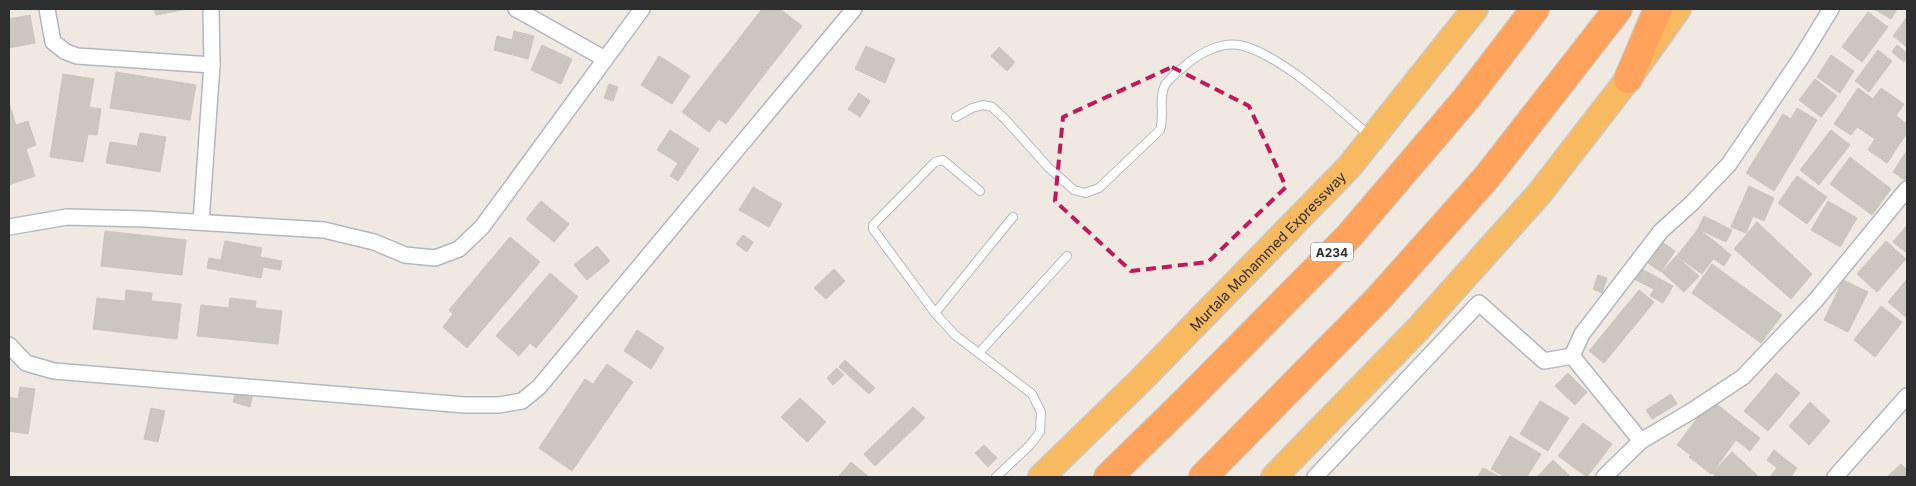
<svg xmlns="http://www.w3.org/2000/svg" width="1916" height="486" viewBox="0 0 1916 486" font-family="Inter,sans-serif">
<style>
.building{fill:#cbc7bf;stroke:#cbc5ba}
.lines{fill:none;stroke-linecap:round;stroke-linejoin:round}
.service-casing{stroke:#b4b7c1;stroke-width:10}
.minor-casing{stroke:#b4b7c1;stroke-width:18}
.trunk-casing{stroke:#c9c9c9;stroke-width:28}
.motorway-casing{stroke:#c9c9c9;stroke-width:30}
.service{stroke:#fff;stroke-width:8}
.minor{stroke:#fff;stroke-width:15}
.trunk{stroke:#f8ba60;stroke-width:25}
.motorway{stroke:#ffa35c;stroke-width:28}
.marked{fill:none;stroke:#c2185b;stroke-width:4;stroke-dasharray:10 6;stroke-linejoin:round}
.labels{text-anchor:middle;dominant-baseline:central;stroke-width:5;stroke-linejoin:round;paint-order:stroke}
.shield{fill:#fff;stroke:#6d6d6d;stroke-width:1}
.shield-label{font-size:12px;font-weight:bold;fill:#2e2e2e}
.street-label{font-size:14px;fill:#2e2e2e;stroke:#fff}
</style>
<rect width="100%" height="100%" fill="#efe9e1"/>
<!-- building -->
<g class="building">
<path d="M154,9H188L156,15Z"/>
<path d="M762,9H780L802,26L726,124L719,119L709,132L682,112Z"/>
<path d="M1874,9H1897L1891,19Z"/>
<path d="M1868,12L1888,27L1862,62L1842,47Z"/>
<path d="M30,15L35,43L9,48V19Z"/>
<path d="M1907,17V47L1893,36Z"/>
<path d="M514,31L534,36L528,59L494,50L497,36L512,40Z"/>
<path d="M542,45L572,59L561,84L531,70Z"/>
<path d="M1897,45L1907,53V58L1904,62L1892,52Z"/>
<path d="M866,46L895,59L885,83L855,69Z"/>
<path d="M999,47L1015,62L1007,71L991,56Z"/>
<path d="M1878,50L1892,61L1869,92L1855,81Z"/>
<path d="M1831,55L1854,71L1840,93L1817,77Z"/>
<path d="M659,56L690,76L672,104L641,85Z"/>
<path d="M116,72L196,85L190,120L110,108Z"/>
<path d="M63,74L94,79L89,107L101,109L97,135L88,134L83,162L50,157Z"/>
<path d="M1815,79L1837,96L1821,117L1799,100Z"/>
<path d="M609,84L618,87L613,101L604,98Z"/>
<path d="M1858,88L1873,99L1881,88L1904,104L1896,116L1907,124V133L1887,163L1868,150L1875,139L1857,127L1851,135L1834,124Z"/>
<path d="M859,93L870,101L860,117L848,109Z"/>
<path d="M9,103L16,125L28,121L36,145L26,149L35,176L9,185Z"/>
<path d="M1797,108L1817,120L1774,191L1746,173L1783,114L1791,119Z"/>
<path d="M670,130L699,149L678,181L670,176L678,163L657,150Z"/>
<path d="M1831,130L1850,145L1819,185L1800,170Z"/>
<path d="M140,133L166,137L160,172L106,163L110,142L137,146Z"/>
<path d="M1907,150V178L1905,180L1893,172Z"/>
<path d="M1850,157L1891,189L1872,215L1830,184Z"/>
<path d="M1797,176L1827,197L1807,224L1778,203Z"/>
<path d="M1749,186L1774,198L1764,221L1753,216L1746,233L1731,227Z"/>
<path d="M753,187L782,204L769,227L739,210Z"/>
<path d="M541,201L569,224L554,242L526,219Z"/>
<path d="M1828,201L1857,218L1840,247L1811,230Z"/>
<path d="M1704,216L1732,230L1726,242L1698,229Z"/>
<path d="M1757,222L1812,274L1791,299L1734,249Z"/>
<path d="M1907,225V253L1893,242Z"/>
<path d="M1698,229L1722,247L1702,274L1677,256Z"/>
<path d="M105,231L186,240L182,275L101,266Z"/>
<path d="M743,235L753,242L747,252L736,244Z"/>
<path d="M510,237L540,262L467,348L443,327L453,314L449,310Z"/>
<path d="M1659,240L1675,251L1661,272L1645,261Z"/>
<path d="M225,241L262,248L260,257L282,261L280,270L263,267L261,278L207,268L209,258L221,260Z"/>
<path d="M1886,241L1906,259L1877,292L1857,274Z"/>
<path d="M597,246L610,261L587,280L574,265Z"/>
<path d="M1722,248L1731,255L1724,266L1714,259Z"/>
<path d="M1676,256L1699,276L1684,292L1662,272Z"/>
<path d="M1712,264L1782,315L1761,343L1692,293Z"/>
<path d="M1640,268L1673,286L1663,303L1650,296L1654,289L1634,279Z"/>
<path d="M834,269L845,281L826,299L814,288Z"/>
<path d="M550,273L578,297L536,348L530,343L519,356L496,336Z"/>
<path d="M1598,275L1607,278L1602,293L1593,289Z"/>
<path d="M1907,279V318L1888,302Z"/>
<path d="M1843,280L1868,292L1848,332L1824,320Z"/>
<path d="M126,290L152,293L151,301L181,304L177,339L93,329L97,298L125,301Z"/>
<path d="M1639,290L1654,302L1604,363L1589,351Z"/>
<path d="M230,298L256,301L255,308L282,311L278,344L197,336L201,305L229,308Z"/>
<path d="M1881,306L1902,322L1875,357L1854,340Z"/>
<path d="M637,330L664,348L651,369L624,351Z"/>
<path d="M845,360L875,388L869,394L839,367Z"/>
<path d="M607,364L633,382L572,471L539,448L585,379L593,384Z"/>
<path d="M837,368L844,375L833,385L827,378Z"/>
<path d="M1568,373L1587,392L1575,405L1555,386Z"/>
<path d="M1776,373L1800,393L1768,431L1744,411Z"/>
<path d="M20,387L35,389L28,434L9,431V397L18,399Z"/>
<path d="M237,388L253,393L250,407L233,402Z"/>
<path d="M1671,394L1677,404L1652,419L1646,410Z"/>
<path d="M800,398L826,422L807,442L781,417Z"/>
<path d="M1711,400L1760,438L1750,451L1736,440L1711,474L1689,457L1691,455L1677,445Z"/>
<path d="M1540,401L1569,418L1548,451L1520,434Z"/>
<path d="M1810,402L1830,421L1809,445L1789,426Z"/>
<path d="M913,407L925,418L875,466L864,454Z"/>
<path d="M151,408L165,411L158,442L144,439Z"/>
<path d="M1583,423L1612,444L1587,477L1558,456Z"/>
<path d="M1510,436L1541,454L1527,477H1505L1491,469Z"/>
<path d="M984,445L997,458L988,467L975,453Z"/>
<path d="M1774,450L1797,468L1791,477H1770L1777,468L1767,460Z"/>
<path d="M1732,452L1759,477H1717L1712,473Z"/>
<path d="M1553,460L1571,477H1537Z"/>
<path d="M851,462L869,477H838Z"/>
<path d="M1901,464L1907,470V477H1887Z"/>
<path d="M1483,468L1500,477H1477Z"/>
</g>
<g class="lines">
<!-- service casing -->
<g class="service-casing">
<g id="service">
<path d="M956,117L972,108L983,105L992,107L1006,120L1048,167L1074,190L1085,193L1099,188L1160,130C1165,115 1158,99 1165,85C1169,78 1180,70 1187,64C1200,53 1221,42 1239,45C1280,53 1337,108 1369,135"/>
<path d="M980,191L943,160L935,162L873,225V229L935,313L955,335L1032,394L1041,412L1040,432L1030,445L996,477"/>
<path d="M935,313L1013,217"/>
<path d="M979,353L1067,256"/>
</g>
</g>
<!-- minor casing -->
<g class="minor-casing">
<g id="minor">
<path d="M47,9L53,42L66,52L77,56L212,65"/>
<path d="M516,9L605,59"/>
<path d="M201,222L212,65L211,9"/>
<path d="M9,227L67,217L145,219L324,230L374,242L405,255L435,258L459,249L482,227L642,9"/>
<path d="M9,345L26,363L54,371L465,405H499L522,401L539,387L854,9"/>
<path d="M1572,356L1582,334L1661,231L1691,204L1729,164L1801,58L1831,9"/>
<path d="M1572,356L1641,441"/>
<path d="M1315,477L1479,303L1544,361L1572,356"/>
<path d="M1604,477L1641,441L1690,412L1743,377L1816,300L1907,189"/>
<path d="M1835,477L1907,396"/>
</g>
</g>
<!-- trunk casing -->
<g class="trunk-casing">
<g id="trunk">
<path id="s1" d="M1041,477L1140,381L1349,167L1475,9"/>
<path d="M1274,477L1419,328L1539,194L1628,79L1678,9"/>
</g>
</g>
<!-- motorway casing -->
<g class="motorway-casing">
<g id="motorway">
<path d="M1628,79L1658,9"/>
<path d="M1108,477L1188,399L1350,235L1466,99L1535,9"/>
<path d="M1203,477L1379,298L1487,177L1618,9"/>
</g>
</g>
<!-- service -->
<use href="#service" class="service"/>
<!-- minor -->
<use href="#minor" class="minor"/>
<!-- trunk -->
<use href="#trunk" class="trunk"/>
<!-- motorway -->
<use href="#motorway" class="motorway"/>
</g>
<!-- marked area -->
<path class="marked" d="M1172,67L1249,106L1286,187L1208,262L1131,271L1055,201L1063,117Z"/>
<g class="labels">
<!-- shield labels -->
<rect class="shield" x="1311" y="242.5" width="42" height="19" rx="4"/>
<g class="shield-label">
<text x="1332" y="252">A234</text>
</g>
<!-- street labels -->
<g class="street-label">
<text stroke="none"><textPath href="#s1" startOffset="320">Murtala Mohammed Expressway</textPath></text>
</g>
</g>
<!-- border -->
<rect width="1916" height="486" fill="none" stroke="#2e2e2e" stroke-width="20"/>
</svg>
